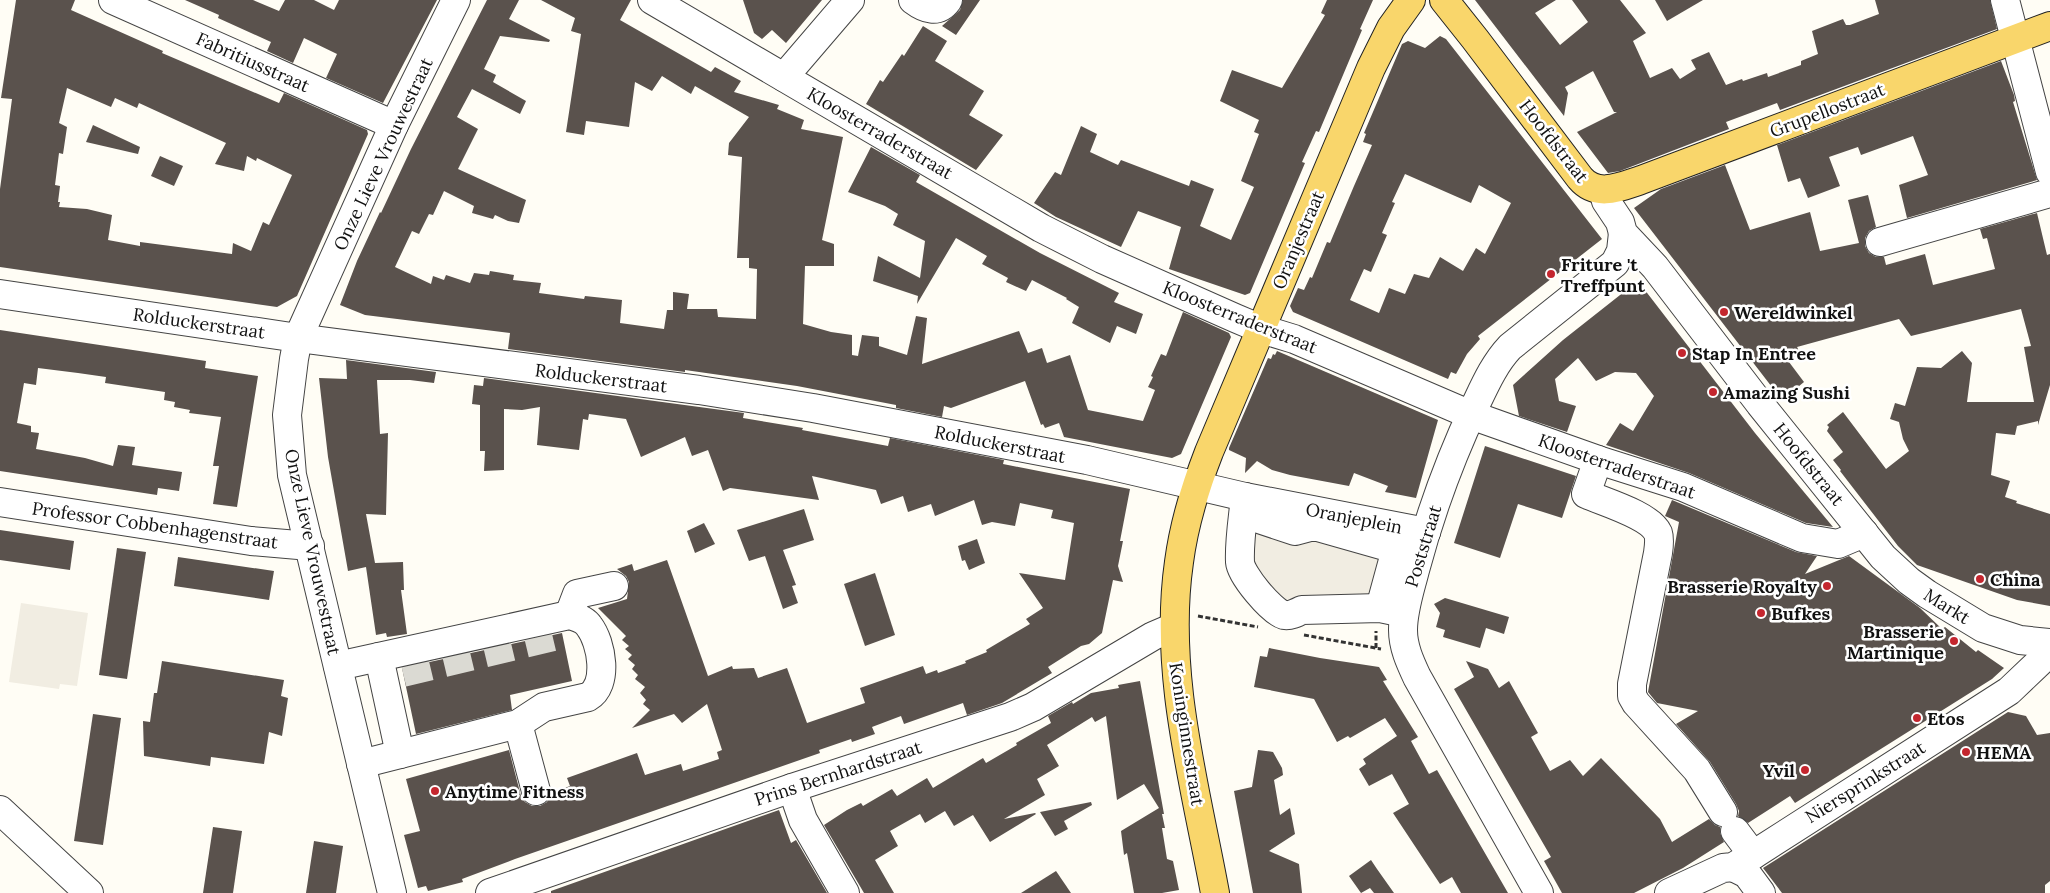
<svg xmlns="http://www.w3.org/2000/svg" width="2050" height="893" viewBox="0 0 2050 893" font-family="Lora,serif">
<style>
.plaza{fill:#f1ede2}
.building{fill:#5a524d;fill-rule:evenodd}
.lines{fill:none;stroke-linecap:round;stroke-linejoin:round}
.minor-tunnel{stroke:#dbdad3;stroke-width:28;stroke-dasharray:28 14;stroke-linecap:butt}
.minor-casing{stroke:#444;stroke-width:30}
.major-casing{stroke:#222;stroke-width:30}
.path{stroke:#333;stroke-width:3;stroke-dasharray:5 2.5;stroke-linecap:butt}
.minor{stroke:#fff;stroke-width:28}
.major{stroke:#f9d66b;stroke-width:28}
.poi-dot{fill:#c4262e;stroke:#fff;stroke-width:2}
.labels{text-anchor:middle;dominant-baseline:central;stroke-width:5;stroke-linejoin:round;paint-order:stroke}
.street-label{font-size:18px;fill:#111;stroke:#fff}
.poi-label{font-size:18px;font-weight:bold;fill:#111;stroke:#fff;text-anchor:start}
</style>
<rect width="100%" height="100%" fill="#fffdf5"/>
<!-- plaza -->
<g class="plaza">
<path d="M1253,530L1384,549L1377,594L1289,605L1252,574Z"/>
<path d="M21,603L88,613L77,686L60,684L59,689L9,682Z"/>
</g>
<!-- building -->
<g class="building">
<path d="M16,0H75L71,10L163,51L162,53L279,103L284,93L367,130L368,134L297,296L277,307L0,267V189L12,99L1,98ZM67,88L111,107L115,98L137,108L139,103L226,143L215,164L244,171L247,156L256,161L257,158L292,175L269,225L263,222L251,251L233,243L232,254L140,242V246L108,240L112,215L87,209L59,207L60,202H58L60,186L55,185L59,153L63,154L67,127L59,123Z"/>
<path d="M185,0H253L279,11L285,0H314L334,10L339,0H437L383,103L326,78L337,54L304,38L293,63L267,51L271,42L218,18L219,15Z"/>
<path d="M487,0H519L509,19L550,40L549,42L500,36L484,69L496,75L493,82L526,101L520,114L472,89L457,117L478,129L458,169L526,200L519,223L508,221L495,215L493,219L472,213L474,206L444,191L433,215L429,214L419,234L412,231L395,267L431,284L433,276L444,280L446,275L470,283L474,273L489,275L490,271L514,275L513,280L541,283L539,293L584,299L585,296L622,300L620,323L664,329L667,310H673V292L689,294L687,309H717L718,317L756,319L757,269L749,268V258H737L742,157L728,155L729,143L749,117L695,86L691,94L662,76L652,91L635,82L629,127L586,121L584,135L566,132L581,34L571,31L575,18L541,0H631L620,20L711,72L715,67L741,81L734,92L779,105L777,109L804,120L801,129L843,137L822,240L834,244V266H805L803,324L831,332L852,335V355L858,356L862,335L879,337V346L907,355L916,316L927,318L922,364L1019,331L1028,353L1042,348L1047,363L1070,355L1088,410L1143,421L1155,390L1148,387L1153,377L1151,376L1161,354L1166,356L1183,312L1229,333L1231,337L1181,454L1172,458L1064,437L1059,423L1045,428L1043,424L1041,425L1025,381L951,408L944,406L942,417L896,408V405L797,386L685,370V372L508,349L510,333L365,315L340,305L357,261L380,212L381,213L411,149Z"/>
<path d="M743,0H822L786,43L772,30L762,39L754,33Z"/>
<path d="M963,0H980L956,35L942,26L960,10Z"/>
<path d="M1327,0H1373L1360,29L1362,30L1319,132L1316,131L1302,162L1305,163L1250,293L1245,295L1169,269L1181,227L1138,211L1121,247L1056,217L1034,203L1055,172L1061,175L1081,126L1097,134L1090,152L1118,165L1121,160L1189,186L1191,180L1214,189L1200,226L1231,240L1254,187L1241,181L1259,134L1254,132L1259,120L1220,101L1232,70L1282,88L1325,15L1321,13Z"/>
<path d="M1475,0H1556L1535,13L1560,45L1588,22L1572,0H1620L1646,33L1633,41L1650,78L1672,68L1680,79L1696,69L1691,60L1709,52L1726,85L1742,79L1743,81L1767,73L1768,77L1801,65V61L1818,54L1812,31L1843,19L1846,25H1850L1879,14L1875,0H1990L1997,29L1780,110L1777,103L1726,122L1729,129L1620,171L1608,173L1577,132L1617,112H1614L1593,71L1565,87L1568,93L1564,116Z"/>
<path d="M1655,0H1703L1667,21Z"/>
<path d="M923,26L947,41L935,61L984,91L969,115L1003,135L976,170L866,104L880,80L883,82L902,54L904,56Z"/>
<path d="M1440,36L1446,39L1602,239L1478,336L1480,339L1467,354L1456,374L1451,372L1448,379L1293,312L1290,306L1298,288L1304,290L1310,277L1312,278L1327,242L1330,243L1354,186L1372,145L1363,142L1366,134L1364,133L1402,44L1408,41L1425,48ZM1405,174L1471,203L1479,185L1511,203L1485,254L1476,248L1463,271L1440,257L1429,278L1414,274L1405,294L1389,288L1379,313L1350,300L1364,269L1371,272L1387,235L1382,233L1395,203L1392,202Z"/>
<path d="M2001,61L2014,95L2015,101L2013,102L2037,180L1907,218L1899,185L1928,175L1913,136L1861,155L1858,147L1829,157L1840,186L1808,198L1800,178L1788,182L1777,145Z"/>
<path d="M93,125L140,147L138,154L86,142Z"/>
<path d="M871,147L920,175L916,182L1040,253L1119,293L1114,302L1143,314L1136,334L1117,326L1110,343L1072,323L1079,307L1066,299L1067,298L1032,280L1026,291L1006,282L1008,278L982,264L987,256L956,238L917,304L918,296L873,281L878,256L920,278L925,241L893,225L898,214L885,206L848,192Z"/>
<path d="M160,156L183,166L174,186L151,176Z"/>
<path d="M1725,165L1750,230L1810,212L1820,251L1859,243L1848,200L1868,195L1876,227L1869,231L1865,238V246L1869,253L1876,257H1884L1886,265L1925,254L1933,285L1995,269L1987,238L1983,239L1980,229L2037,213L2047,255L2050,254V385L2038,425V421L2017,426L2015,435L1996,433L1991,475L2010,481L2005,497L2017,501L2016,503L2050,514V606L2017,600L1917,565L1898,546L1840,471L1841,470L1833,460L1843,452L1827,431L1829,427L1827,425L1843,412L1886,469L1909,451L1903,439L1899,422L1890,419L1895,403L1905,406L1917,367L1941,368L1962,351L1972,363L1967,402H2034L2024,347L2031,346L2021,309L1911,336L1899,319L1797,347L1801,355L1789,362L1804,382L1782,400L1634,208L1661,189Z"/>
<path d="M1634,284L1641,285L1755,433L1833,527L1806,523L1689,473L1606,445L1620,423L1633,431L1654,396L1636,373L1615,372L1596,381L1578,358L1555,379L1559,401L1576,406L1567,432L1519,416L1513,385L1563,340Z"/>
<path d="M0,330L206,361L205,368L258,376L237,507L213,504L219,466H213L221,417L189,413L190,410L174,407L175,402L164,400L165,392L105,383L106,377L78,373L38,368L36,385L24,383L17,423L31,426V432L39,433L36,449L85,458L113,466L118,445L135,447L132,465L182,472L179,491L158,488L157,495L0,471Z"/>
<path d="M1277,351L1438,420L1416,498L1385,492L1388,486L1354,473L1349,486L1290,475L1272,470L1257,461L1245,473L1246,458L1229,450V448L1268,358L1271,359L1273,354L1275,355Z"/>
<path d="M346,360L436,372L434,383L410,380H377L380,434L388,433L386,515L366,514L375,563L403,562L404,590H401L407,634L387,637L386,633L376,635L366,567L348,571L328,457L319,378L347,379Z"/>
<path d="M484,378L744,413L743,418L803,428L802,430L888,446L890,438L1004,460L1003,464L1130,489L1120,541H1123L1118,566L1123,582L1113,580L1102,633L1089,644L1081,646L1048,667L1052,673L1002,703L967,715L963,703L904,724L901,716L872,727L875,734L852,742L851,739L819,750L820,753L515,859L462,879L463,882L428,891L426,886L418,888L404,835L420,831L406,779L509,750L521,796L525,802L532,806H540L547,802L551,793L570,786L567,778L637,753L645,775L681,764L683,771L719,759L717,752L722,750L707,704L682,723L674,714L632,728L650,710L643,704L646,700L640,693L645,687L635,679L638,675L632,669L635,665L628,659L632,655L625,649L629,646L622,640L626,636L598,608L627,599L629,582L626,576L617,569L632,564L634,571L667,560L708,676L732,666L733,669L754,668L758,678L787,668L807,723L865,703L860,688L923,666L926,674L937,670L938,673L966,663L965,661L987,652L986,650L1030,624L1026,619L1043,608L1019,573L1065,580L1074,523L1051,518L1053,510L1020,503L1015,526L992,522L982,525L974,500L935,516L931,504L908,512L903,496L881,504L876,490L812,476L819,500L730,488L723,491L708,450L692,456L685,437L641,457L626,419L589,414L588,420L583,419L579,450L537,445L540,407L522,410L504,409V470L484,471L485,451H480V405L472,404L474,385L483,386Z"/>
<path d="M1485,446L1576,476L1562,518L1518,504L1500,558L1454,543Z"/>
<path d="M1672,500L1796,552L1817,556L1805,574L1849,556L1920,608L1942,629L1945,627L1976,652L1978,650L2004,668L1992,679L1795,803L1790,796L1748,823L1738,816L1739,811L1736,804L1710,762L1676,724L1698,711L1657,703L1648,692L1679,522L1665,516Z"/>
<path d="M804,509L814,540L783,550L796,585L792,586L798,603L783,609L765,556L749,561L737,530Z"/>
<path d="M704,523L715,544L695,553L687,531Z"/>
<path d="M0,530L74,541L70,570L0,560Z"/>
<path d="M977,539L985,563L969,570L965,560L962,561L958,546Z"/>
<path d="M117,548L146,552L127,679L99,675Z"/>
<path d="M178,557L274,571L269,600L174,586Z"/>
<path d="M875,573L895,635L865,646L844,584Z"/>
<path d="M1445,598L1509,617L1504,634L1486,628L1480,648L1443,637L1445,630L1436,627L1440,613L1434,604Z"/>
<path d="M562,633L572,681L510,695L512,710L416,734L402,668Z"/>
<path d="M1269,648L1320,658L1379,667L1387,680L1383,681L1418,737L1411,741L1429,774L1437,770L1508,893H1461L1452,877L1440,884L1393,813L1409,804L1392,774L1369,786L1359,769L1366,764L1363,759L1397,736L1385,718L1350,738L1348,736L1337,742L1314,699L1254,687L1260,656L1267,657Z"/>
<path d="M162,661L284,680L281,696L288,698L282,736L269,732L264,764L211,757L210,766L144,756L143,721L150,722L154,693H157Z"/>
<path d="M1466,661L1488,669L1499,688L1509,681L1538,733L1531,737L1550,771L1570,760L1583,776L1601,758L1660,819L1672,842L1709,819L1715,825L1720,827V833L1724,842L1683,868L1634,893H1562L1544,861L1551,857L1454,689L1474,677Z"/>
<path d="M1140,681L1164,814H1162L1165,828H1162L1167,859L1173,861L1179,890L1162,893H1134L1127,853L1124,855L1121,831L1159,808L1144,784L1117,800L1106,716L1095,722L1092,717L1047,745L1059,766L1037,779L1045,795L1004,819L1035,813L1036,814L990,842L973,815L954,826L945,811L925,823L920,814L890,831L898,846L875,860L894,893H864L824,825L847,810L861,803L863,806L892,789L897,796L927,778L933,788L983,758L986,763L1017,745L1016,743L1051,723L1048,716L1072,702L1073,704L1091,693L1119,688L1118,685Z"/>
<path d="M2008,712L2026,716L2037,735L2050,733V881L2045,885V893H1782L1763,868Z"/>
<path d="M93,714L121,718L103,845L74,841Z"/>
<path d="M1258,750L1273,752L1282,768L1283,775L1274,780L1280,815L1290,808L1295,834L1269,851L1299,864L1302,893H1253L1234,791L1252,787Z"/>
<path d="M1091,802L1092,805L1064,821L1068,829L1055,836L1040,812Z"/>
<path d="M779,810L791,843L796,840L827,893H551V891Z"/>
<path d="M213,827L242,831L233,893H203Z"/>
<path d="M314,841L343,846L336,893H306Z"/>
<path d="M1371,860L1377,869L1394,893H1374L1370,888L1361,893L1349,876Z"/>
<path d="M1056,871L1071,893H1021Z"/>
</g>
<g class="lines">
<!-- minor-tunnel -->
<path class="minor-tunnel" d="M403,673L562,635"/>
<!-- minor casing -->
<g class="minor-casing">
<g id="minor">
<path d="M113,0L394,125"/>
<path d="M652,0L1041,228L1102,259L1235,318L1261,329L1294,339L1471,415L1598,460L1683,487L1802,538L1838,544L1864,533"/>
<path d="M913,0C925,9 938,14 948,0"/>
<path d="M2005,0L2050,172"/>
<path d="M784,77L850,0"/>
<path d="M1603,191L1606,201L1620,222L1623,233L1655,267L1760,404L1883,557L1909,581L1927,594L1983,628L2020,640L2050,643"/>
<path d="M1880,242L2050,193"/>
<path d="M0,294L298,338L699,390L813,408L1087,460L1245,497L1426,532"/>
<path d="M1598,460L1586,494C1604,502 1650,515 1658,533C1660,539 1659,546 1658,553L1632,684V696L1636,703L1697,770L1723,812"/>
<path d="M1245,497C1243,518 1239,541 1240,562C1241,575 1271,611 1284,615C1290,616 1296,613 1302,610L1380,608L1404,613"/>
<path d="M0,502L251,541L310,546"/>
<path d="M1244,514L1295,531L1310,527H1318L1392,548L1426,532"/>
<path d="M1380,608L1395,553L1392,548"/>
<path d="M569,615L577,594L614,586"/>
<path d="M379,657L400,754"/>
<path d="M338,666L569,615C577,617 585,620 589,626C602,643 609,685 588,697L544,707L518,724L361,764"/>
<path d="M518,724L536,791"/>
<path d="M792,788L803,820L845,893"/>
<path d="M0,810L89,893"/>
<path d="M1735,831L1753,855"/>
<path d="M1733,867L1747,874L1761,893"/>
<path d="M392,893L292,475L287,415L294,359L298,338L394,125L456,0"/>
<path d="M490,893L792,788L1010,717L1033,707L1153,636L1174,627"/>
<path d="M1539,893L1417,677C1410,662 1403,647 1403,630C1403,610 1410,590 1415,570C1430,514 1450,459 1475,406C1485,385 1494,364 1510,347L1615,263L1621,251L1623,233"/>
<path d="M1669,893L1723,868L1733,867L1753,855L2009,691L2050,652"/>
</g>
</g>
<!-- major casing -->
<g class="major-casing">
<g id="major">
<path d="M1444,0L1475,39L1580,178C1597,198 1620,187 1641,180L2050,26"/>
<path d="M1215,893C1195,784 1163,673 1179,562C1184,524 1195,488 1209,452L1371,68L1391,28L1411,0"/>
</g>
</g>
<!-- path -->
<g class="path">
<path d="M1198,616L1258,627"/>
<path d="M1304,635L1381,649"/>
<path d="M1376,648V631"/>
</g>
<!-- minor -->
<use href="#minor" class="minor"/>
<!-- major -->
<use href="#major" class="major"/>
</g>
<!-- markers -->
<g class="poi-dot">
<circle cx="1551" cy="274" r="5"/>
<circle cx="1724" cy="312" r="5"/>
<circle cx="1682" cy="353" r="5"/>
<circle cx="1713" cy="392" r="5"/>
<circle cx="1980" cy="579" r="5"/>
<circle cx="1827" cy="586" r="5"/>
<circle cx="1761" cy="613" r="5"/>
<circle cx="1954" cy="641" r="5"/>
<circle cx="1917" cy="718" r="5"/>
<circle cx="1966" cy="752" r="5"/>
<circle cx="1805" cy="770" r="5"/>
<circle cx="435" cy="791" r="5"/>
</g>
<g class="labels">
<!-- street labels -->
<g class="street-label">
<text transform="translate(253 62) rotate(24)">Fabritiusstraat</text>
<text transform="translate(1827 110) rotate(-21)">Grupellostraat</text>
<text transform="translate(880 133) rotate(30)">Kloosterraderstraat</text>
<text transform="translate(1554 141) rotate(52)">Hoofdstraat</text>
<text transform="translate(383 154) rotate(-65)">Onze Lieve Vrouwestraat</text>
<text transform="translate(1298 240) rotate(-67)">Oranjestraat</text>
<text transform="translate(1240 317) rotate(22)">Kloosterraderstraat</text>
<text transform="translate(199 323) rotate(8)">Rolduckerstraat</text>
<text transform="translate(601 378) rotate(7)">Rolduckerstraat</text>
<text transform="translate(1000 444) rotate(11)">Rolduckerstraat</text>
<text transform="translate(1809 464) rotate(51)">Hoofdstraat</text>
<text transform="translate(1617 466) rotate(19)">Kloosterraderstraat</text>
<text transform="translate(1354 518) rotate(11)">Oranjeplein</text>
<text transform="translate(155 525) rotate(8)">Professor Cobbenhagenstraat</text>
<text transform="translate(1423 546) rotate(-73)">Poststraat</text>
<text transform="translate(313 552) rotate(78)">Onze Lieve Vrouwestraat</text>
<text transform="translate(1947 606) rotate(32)">Markt</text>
<text transform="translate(1187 734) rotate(81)">Koninginnestraat</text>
<text transform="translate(838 773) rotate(-18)">Prins Bernhardstraat</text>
<text transform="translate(1865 782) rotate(-32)">Niersprinkstraat</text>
</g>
<!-- poi labels -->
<g class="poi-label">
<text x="1561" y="264">Friture 't<tspan x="1561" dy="21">Treffpunt</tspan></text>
<text x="1734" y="312">Wereldwinkel</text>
<text x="1692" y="353">Stap In Entree</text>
<text x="1723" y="392">Amazing Sushi</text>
<text x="1990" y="579">China</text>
<text x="1817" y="586" text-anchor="end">Brasserie Royalty</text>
<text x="1771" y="613">Bufkes</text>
<text x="1944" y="631" text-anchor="end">Brasserie<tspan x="1944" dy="21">Martinique</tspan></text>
<text x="1927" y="718">Etos</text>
<text x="1976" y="752">HEMA</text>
<text x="1795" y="770" text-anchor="end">Yvil</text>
<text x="445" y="791">Anytime Fitness</text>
</g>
</g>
</svg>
